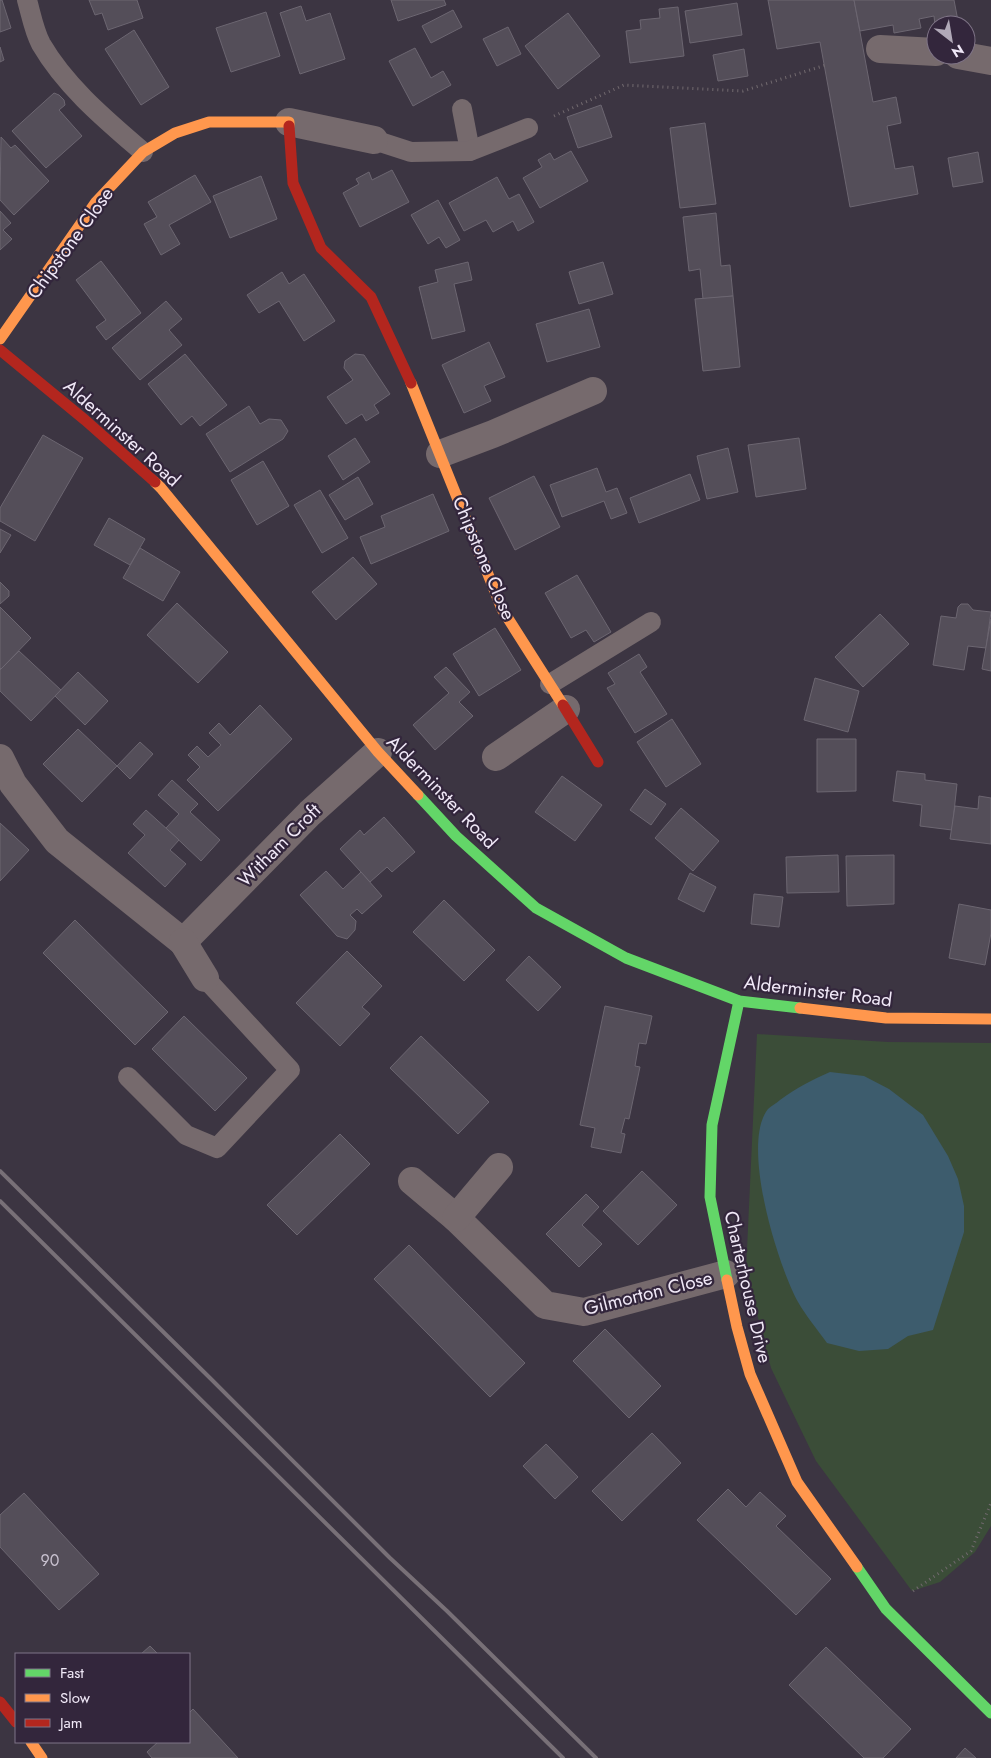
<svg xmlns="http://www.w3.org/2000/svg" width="991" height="1758" viewBox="0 0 991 1758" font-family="Jost,sans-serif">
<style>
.green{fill:#3b4d38}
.water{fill:#3d5c6d}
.building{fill:#544e59;stroke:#6c6671}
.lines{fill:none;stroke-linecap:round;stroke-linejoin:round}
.path{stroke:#726a6f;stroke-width:3;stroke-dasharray:1 4;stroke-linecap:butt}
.lane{stroke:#766a6d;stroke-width:20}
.street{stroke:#766a6d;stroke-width:28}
.fast{stroke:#63d668;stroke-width:11}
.slow{stroke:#ff974d;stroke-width:11}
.jam{stroke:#b3261e;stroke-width:11}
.rail{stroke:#787077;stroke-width:4}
.labels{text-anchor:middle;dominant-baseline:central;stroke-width:4.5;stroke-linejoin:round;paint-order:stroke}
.number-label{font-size:16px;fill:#c9c2d0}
.street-label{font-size:19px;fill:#f0e8f7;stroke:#33263c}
</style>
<rect width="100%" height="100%" fill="#3c3542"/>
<!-- green -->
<path class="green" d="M757,1034L888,1042L991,1043V1526L975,1552L940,1582L912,1591L816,1461L771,1368L746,1271Z"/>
<!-- water -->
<path class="water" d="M830,1072L864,1076L889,1089L923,1115L948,1156L958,1179L964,1206V1232L933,1330L908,1336L888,1349L859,1351L827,1343C817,1329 806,1316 798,1302C778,1266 740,1144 768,1109C771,1106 777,1103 780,1100C796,1088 812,1080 830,1072Z"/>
<!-- building -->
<g class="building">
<path d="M0,0H2L11,28L0,32Z"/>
<path d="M89,0H137L143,18L108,30L102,13L95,15Z"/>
<path d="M391,0H444L446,5L398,21Z"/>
<path d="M768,0H854L873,102L896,97L901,123L887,126L895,169L913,166L918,194L850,207L820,42L777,49Z"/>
<path d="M854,0H954L958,21L935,25L934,16L919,19L921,28L894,33L893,25L860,31Z"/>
<path d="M737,3L742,35L690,43L685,11Z"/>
<path d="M301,6L306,21L330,13L345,59L300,74L280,13Z"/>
<path d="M678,7L684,56L630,63L626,31L641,29L640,20L660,18L659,9Z"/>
<path d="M453,10L462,27L431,43L422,26Z"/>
<path d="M266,12L280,56L231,72L216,28Z"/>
<path d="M568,13L600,56L558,89L525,46Z"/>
<path d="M508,27L521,54L497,66L483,39Z"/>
<path d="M134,30L169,87L141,105L105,49Z"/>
<path d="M0,47L4,60L0,62Z"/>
<path d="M415,48L431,78L443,71L451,85L413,106L389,61Z"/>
<path d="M744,49L748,76L718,81L713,55Z"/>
<path d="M54,93L59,95L64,100L65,105L59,110L82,136L46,168L12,131Z"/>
<path d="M601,105L612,137L578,148L567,117Z"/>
<path d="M705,123L716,204L680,208L670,128Z"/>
<path d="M1,137L11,148L15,145L49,181L14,215L0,200Z"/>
<path d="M571,151L588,181L540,208L523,178L542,167L538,160L550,153L554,160Z"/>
<path d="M978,152L983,182L953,187L948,158Z"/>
<path d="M392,170L409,202L360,227L343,193L359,184L356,179L369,172L372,180Z"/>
<path d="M195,175L211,202L169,225L180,244L161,255L144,224L157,217L148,202Z"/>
<path d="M261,176L277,219L230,238L213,196Z"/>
<path d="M497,177L509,199L519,194L534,222L518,231L513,221L493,232L486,220L464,231L449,203Z"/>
<path d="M438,200L460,240L446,248L439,237L428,244L411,215Z"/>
<path d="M0,211L11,223L3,230L12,239L0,250Z"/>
<path d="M716,213L721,266L730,265L733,296L703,299L700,269L689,271L683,217Z"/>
<path d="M101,261L141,313L106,340L96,327L106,320L76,280Z"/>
<path d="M468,262L472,280L454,284L465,331L432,339L419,287L438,282L435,270Z"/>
<path d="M603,262L613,294L579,304L569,272Z"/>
<path d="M282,272L289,284L304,274L335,321L304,341L279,301L259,313L247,295Z"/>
<path d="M733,296L740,367L703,371L695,299Z"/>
<path d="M166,301L182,319L169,330L182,345L140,380L112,348Z"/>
<path d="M589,309L600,347L547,362L536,324Z"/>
<path d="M489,342L505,377L484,386L491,401L464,413L442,365Z"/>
<path d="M185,354L227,405L200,426L192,416L181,425L148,384Z"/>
<path d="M355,354L364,355L390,394L374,405L379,413L366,421L362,414L346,424L327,397L353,380L344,368L345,361Z"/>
<path d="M249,406L260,424L269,419L281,420L288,431L283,439L230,472L206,434Z"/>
<path d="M43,435L83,458L35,541L0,521V508Z"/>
<path d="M355,438L370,462L343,480L328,456Z"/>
<path d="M799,438L806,489L756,497L748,445Z"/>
<path d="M728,448L738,492L707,499L697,456Z"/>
<path d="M263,461L289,506L257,525L231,480Z"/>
<path d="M597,468L606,492L617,488L627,513L611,519L604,501L562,517L550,485Z"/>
<path d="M690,474L700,500L639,523L630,498Z"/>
<path d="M534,476L560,527L515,550L489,498Z"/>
<path d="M358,477L373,504L345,520L329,495Z"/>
<path d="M320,490L348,538L322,553L294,505Z"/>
<path d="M433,494L449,531L371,564L360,537L385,527L381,516Z"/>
<path d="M109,518L145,539L130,565L94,545Z"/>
<path d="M0,529L11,535L0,553Z"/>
<path d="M140,548L180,572L163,601L123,578Z"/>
<path d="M353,557L377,584L336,620L312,592Z"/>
<path d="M577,575L611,632L594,642L586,630L571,638L545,593Z"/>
<path d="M0,582L9,591V596L0,604Z"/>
<path d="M177,603L228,652L198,683L147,635Z"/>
<path d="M961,604H968L973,610L991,612L986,648L968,646L964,670L933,665L941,616L956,618L958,607Z"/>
<path d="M0,607L31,638L1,669L0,668Z"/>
<path d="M880,614L909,644L863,687L835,657Z"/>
<path d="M991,619V671L982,669Z"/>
<path d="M495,628L521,670L479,696L453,654Z"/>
<path d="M19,651L61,690L31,721L0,691V670Z"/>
<path d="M639,654L647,667L640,672L667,714L635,733L607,688L615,684L608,673Z"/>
<path d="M446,667L470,692L459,702L473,716L435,750L413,725L449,693L434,677Z"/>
<path d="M78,672L108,701L85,725L55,696Z"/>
<path d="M815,678L859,691L848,732L804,720Z"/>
<path d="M260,705L292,739L218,811L187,780L200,767L188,755L197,746L208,757L221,745L209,733L219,723L230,735Z"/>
<path d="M672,719L701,764L666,787L637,742Z"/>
<path d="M78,729L117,766L82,802L43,764Z"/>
<path d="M817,739H856V791L817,792Z"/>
<path d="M140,742L153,754L130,779L117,766Z"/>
<path d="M897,771L925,774V780L957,784L952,830L920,826L922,805L893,801Z"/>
<path d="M562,776L602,805L575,841L535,812Z"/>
<path d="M172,780L198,804L190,812L220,840L201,861L166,828L179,814L158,795Z"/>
<path d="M645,789L666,804L651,825L630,810Z"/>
<path d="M979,796L991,798V844L950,839L955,806L978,809Z"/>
<path d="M681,808L719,841L693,871L655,838Z"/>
<path d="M146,810L179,840L170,850L186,864L165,887L128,853L145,835L133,824Z"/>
<path d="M384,817L415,852L392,872L387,867L370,882L340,849L360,830L364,835Z"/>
<path d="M0,823L29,850L0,881Z"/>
<path d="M838,855L839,892L787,893L786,857Z"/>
<path d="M894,855V904L847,906L846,856Z"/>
<path d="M326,871L343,889L361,872L382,896L362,914L357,909L350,915L356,921L355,930L347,939L337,936L300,895Z"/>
<path d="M690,873L716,887L704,912L678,899Z"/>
<path d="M754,894L783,897L779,927L751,924Z"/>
<path d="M444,900L495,950L464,981L413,932Z"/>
<path d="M959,904L991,910V933L985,965L949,958Z"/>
<path d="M75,920L168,1012L135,1045L43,953Z"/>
<path d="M347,951L382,986L362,1007L370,1014L340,1046L296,1003Z"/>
<path d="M529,956L561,987L538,1011L506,980Z"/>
<path d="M605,1006L652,1016L646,1044L639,1043L635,1066L640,1067L629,1119L625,1118L621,1133L625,1134L621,1153L591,1147L595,1128L580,1125Z"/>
<path d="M184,1016L247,1078L215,1111L152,1049Z"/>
<path d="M421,1036L489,1102L458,1134L390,1068Z"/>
<path d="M340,1134L370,1164L297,1235L267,1205Z"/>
<path d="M642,1171L677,1205L638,1245L603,1211Z"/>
<path d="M586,1194L599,1207L582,1225L602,1244L579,1267L546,1234Z"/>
<path d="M409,1245L525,1363L490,1397L374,1279Z"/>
<path d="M605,1329L661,1386L629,1418L573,1361Z"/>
<path d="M652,1433L681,1463L622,1521L592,1491Z"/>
<path d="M546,1444L578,1477L555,1499L523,1466Z"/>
<path d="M728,1489L746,1507L760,1492L786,1516L776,1526L831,1579L796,1615L697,1520Z"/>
<path d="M24,1493L99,1574L59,1610L0,1547V1515Z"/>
<path d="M150,1646L158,1654H141Z"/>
<path d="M826,1647L911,1729L883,1758H864L789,1685Z"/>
<path d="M193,1709L238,1758H152L147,1752L158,1742H189V1713Z"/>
<path d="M965,1748L976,1758H956Z"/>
</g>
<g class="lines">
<!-- path -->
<g class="path">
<path d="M554,116L624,85L743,91L826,65"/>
<path d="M913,1591L971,1551L991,1503"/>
</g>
<!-- lane -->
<g class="lane">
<path d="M27,0C31,14 34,31 41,44C66,87 106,120 143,152"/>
<path d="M462,109L470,151"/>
<path d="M374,140L411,152L470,151L528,128"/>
<path d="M550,684L651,622"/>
<path d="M128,1077L186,1135L217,1148L290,1070L205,978"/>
</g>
<!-- street -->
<g class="street">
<path d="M880,49L936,52"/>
<path d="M958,55L991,61"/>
<path d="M289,122L374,140"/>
<path d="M440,454L493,434L593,391"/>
<path d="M496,757L566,709"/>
<path d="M0,758L13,784L57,841L183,942L310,813L378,752"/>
<path d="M183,942L205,978"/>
<path d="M412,1181L456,1218L545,1305L584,1312L726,1274"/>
<path d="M456,1218L499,1167"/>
</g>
<!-- fast -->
<g class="fast">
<path d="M418,795L456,836L536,908L626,958L739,1001L800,1008"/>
<path d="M727,1280L710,1197L712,1125L739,1001"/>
<path d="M857,1567L886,1609L991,1713"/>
</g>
<!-- slow -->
<g class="slow">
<path d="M0,339L96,202L143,152L175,133L209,122H289V126"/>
<path d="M411,383L502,609L563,705"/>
<path d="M155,482L161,488L378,752L418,795"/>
<path d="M800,1008L886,1018L991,1019"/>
<path d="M727,1280L737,1327L750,1374L797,1482L857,1567"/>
<path d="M31,1742L42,1758"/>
</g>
<!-- jam -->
<g class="jam">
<path d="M289,126L293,183L321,248L371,297L411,383"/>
<path d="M0,350L85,420L155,482"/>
<path d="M563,705L598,762"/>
<path d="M0,1702L16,1722"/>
</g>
<!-- rail -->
<g class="rail">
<path d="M0,1171L210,1378L390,1558L447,1611L596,1758"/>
<path d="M0,1201L563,1758"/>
</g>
</g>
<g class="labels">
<!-- number labels -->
<g class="number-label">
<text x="50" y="1560">90</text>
</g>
<!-- street labels -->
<g class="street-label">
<text transform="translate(70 243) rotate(-54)">Chipstone Close</text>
<text transform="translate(122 433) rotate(42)">Alderminster Road</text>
<text transform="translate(484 558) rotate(67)">Chipstone Close</text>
<text transform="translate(442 792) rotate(46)">Alderminster Road</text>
<text transform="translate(279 845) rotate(-45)">Witham Croft</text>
<text transform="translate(818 991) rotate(7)">Alderminster Road</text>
<text transform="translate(748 1287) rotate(77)">Charterhouse Drive</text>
<text transform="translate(648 1293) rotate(-14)">Gilmorton Close</text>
</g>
</g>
<!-- legend -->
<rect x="15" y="1653" width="175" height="90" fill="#33263c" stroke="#7f7487"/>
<rect x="25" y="1669" width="25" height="8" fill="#63d668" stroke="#7f7487"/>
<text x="60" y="1678" font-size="15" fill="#f0e8f7">Fast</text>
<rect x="25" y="1694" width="25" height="8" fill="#ff974d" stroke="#7f7487"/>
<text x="60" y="1703" font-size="15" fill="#f0e8f7">Slow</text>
<rect x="25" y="1719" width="25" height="8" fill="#b3261e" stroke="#7f7487"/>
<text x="60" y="1728" font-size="15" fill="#f0e8f7">Jam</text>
<!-- north arrow -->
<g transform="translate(951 40) rotate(149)"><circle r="24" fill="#33263c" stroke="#7f7487"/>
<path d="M0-4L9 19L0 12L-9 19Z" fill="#b1a9b8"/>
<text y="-8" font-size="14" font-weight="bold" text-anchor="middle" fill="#f0e8f7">N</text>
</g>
</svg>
